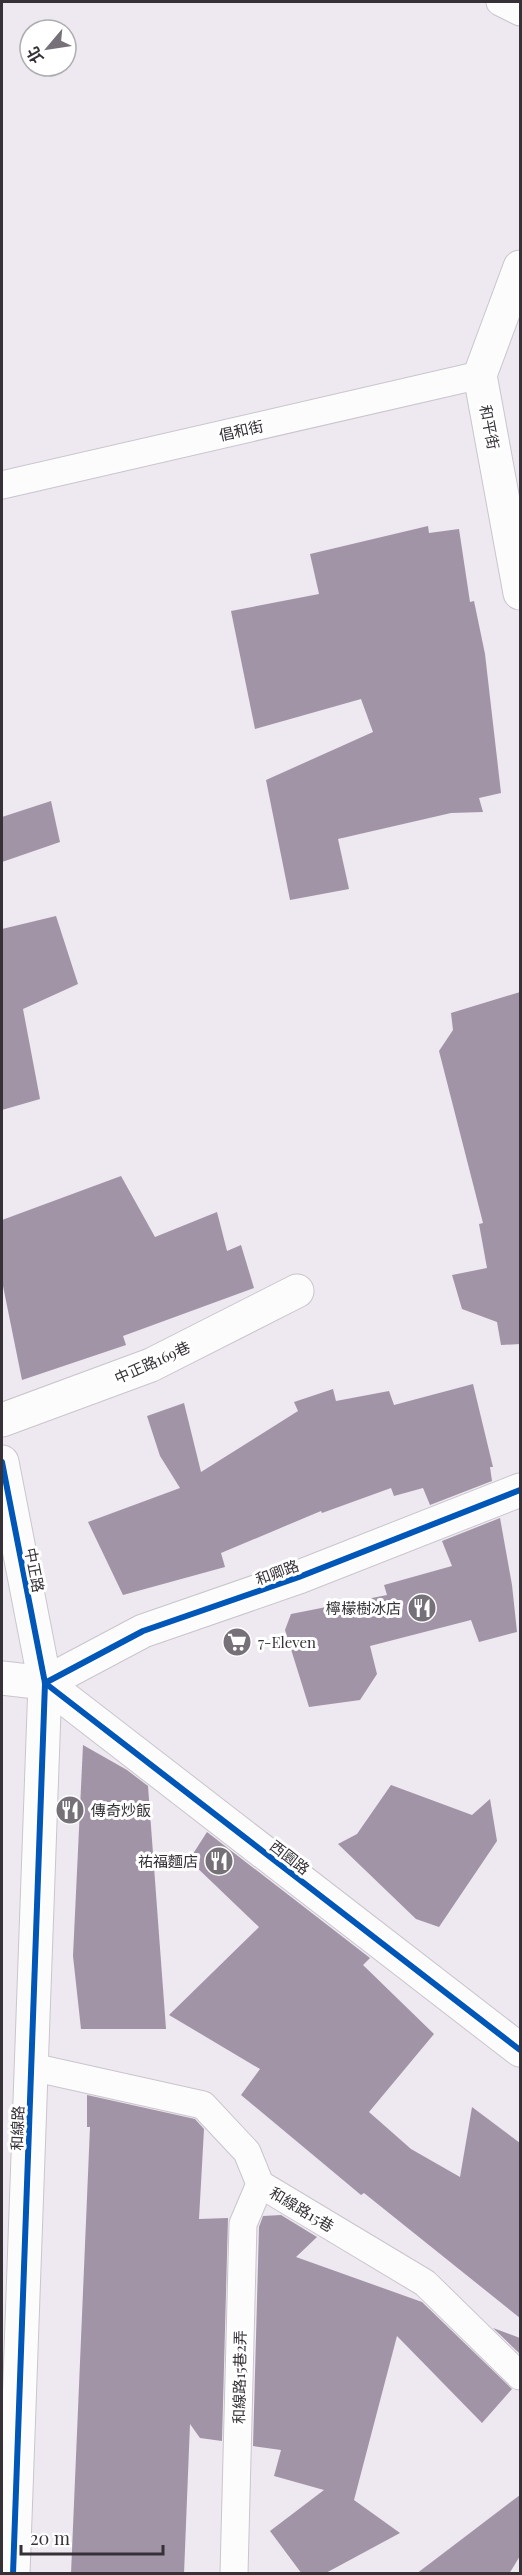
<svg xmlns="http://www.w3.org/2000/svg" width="522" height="2575" viewBox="0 0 522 2575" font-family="'Playfair Display','Noto Sans TC',serif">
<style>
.building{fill:#a194a6}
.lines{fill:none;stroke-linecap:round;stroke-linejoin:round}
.lane-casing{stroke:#cac5cc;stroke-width:29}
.street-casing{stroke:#cac5cc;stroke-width:35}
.lane{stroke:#fcfcfd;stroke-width:27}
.street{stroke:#fcfcfd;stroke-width:33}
.cycleway-casing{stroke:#fff;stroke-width:10}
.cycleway{stroke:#0057b8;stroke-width:6}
.labels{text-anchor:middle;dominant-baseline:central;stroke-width:6;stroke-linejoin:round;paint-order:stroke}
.street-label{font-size:15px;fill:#353137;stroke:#fff}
.poi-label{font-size:15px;fill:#353137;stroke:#fff;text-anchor:end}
</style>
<rect width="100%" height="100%" fill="#eee8f0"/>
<!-- building -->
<g class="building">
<path d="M428,526L429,533L459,529L470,602L474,601L485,654L501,793L479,798L483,812L451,813L338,839L349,889L290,900L266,780L373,732L361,699L255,729L231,611L319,594L310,554Z"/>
<path d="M51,801L60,842L2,862V817Z"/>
<path d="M56,916L78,984L23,1009L40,1099L2,1110V929Z"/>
<path d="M520,992V1344L501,1345L497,1322L462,1309L452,1275L487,1268L479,1224L483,1223L439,1051L453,1030L451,1013Z"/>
<path d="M121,1176L155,1237L217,1212L227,1251L241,1245L254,1288L123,1336L126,1345L22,1380L2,1281V1220Z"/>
<path d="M473,1384L493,1467H490L492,1481L430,1505L423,1488L394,1496L391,1488L322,1513L321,1511L221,1553L225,1567L123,1595L88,1522L180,1488L160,1456L147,1416L184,1403L201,1472L298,1411L294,1402L333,1389L336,1401L389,1391L394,1405Z"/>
<path d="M500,1518L512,1585L517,1632L479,1642L471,1620L370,1646L377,1674L360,1700L309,1707L285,1630L291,1614L387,1595L384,1585L452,1566L442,1541Z"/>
<path d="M83,1745L127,1770L148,1786L166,2029H81L73,1956Z"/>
<path d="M391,1785L472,1815L490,1799L497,1841L439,1927L416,1919L338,1844L357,1834Z"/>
<path d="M207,1832L370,1958L363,1965L434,2034L369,2112L411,2149L460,2177L472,2107L520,2143V2318L364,2193L361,2195L241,2095L260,2069L169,2015L259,1927L189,1860Z"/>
<path d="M87,2095L195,2119L204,2129L199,2219L228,2218L222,2441L200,2438L190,2424L184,2574H71L90,2127H87Z"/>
<path d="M281,2215L317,2237L296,2257L422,2302L512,2389L482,2423L397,2336L354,2500L400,2533L324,2574H302L270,2531L324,2490L274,2476L281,2450L253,2446L259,2227L263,2216Z"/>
<path d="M493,2328L520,2338V2354Z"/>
<path d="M520,2495V2556L509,2574H416Z"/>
</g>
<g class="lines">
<!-- lane casing -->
<g class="lane-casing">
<g id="lane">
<path d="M500,2L520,12"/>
<path d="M2,485L480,375"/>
<path d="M32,2067L203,2105L247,2152L260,2184L425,2283L520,2376"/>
<path d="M234,2574L243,2224L260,2184"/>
</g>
</g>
<!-- street casing -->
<g class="street-casing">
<g id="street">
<path d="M520,267L480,375L520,593"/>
<path d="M2,1420L151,1365L297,1291"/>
<path d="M2,1462L45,1683L13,2574"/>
<path d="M2,1678L45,1683"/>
<path d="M45,1683L520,2050"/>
<path d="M45,1683L143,1631L299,1577L520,1490"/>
</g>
</g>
<!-- lane -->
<use href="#lane" class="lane"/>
<!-- street -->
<use href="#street" class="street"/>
<!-- cycleway casing -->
<g class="cycleway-casing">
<g id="cycleway">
<path d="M2,1462L45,1683L13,2574"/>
<path d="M45,1683L520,2050"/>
<path d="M45,1683L143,1631L299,1577L520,1490"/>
</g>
</g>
<!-- cycleway -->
<use href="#cycleway" class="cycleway"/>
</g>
<!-- icons -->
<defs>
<g id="restaurant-disc" transform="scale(1.5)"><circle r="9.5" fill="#767178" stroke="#fff"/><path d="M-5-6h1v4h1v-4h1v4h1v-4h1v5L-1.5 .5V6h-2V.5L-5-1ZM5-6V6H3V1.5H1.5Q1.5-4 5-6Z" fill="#fff"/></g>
<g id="supermarket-disc" transform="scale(1.5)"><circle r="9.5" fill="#767178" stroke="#fff"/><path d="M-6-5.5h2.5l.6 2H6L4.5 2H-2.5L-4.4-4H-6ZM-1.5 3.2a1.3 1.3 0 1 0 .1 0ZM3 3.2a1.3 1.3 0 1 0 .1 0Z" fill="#fff"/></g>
</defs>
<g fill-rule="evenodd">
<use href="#restaurant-disc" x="422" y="1608"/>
<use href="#supermarket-disc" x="237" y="1642"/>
<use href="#restaurant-disc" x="70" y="1810"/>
<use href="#restaurant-disc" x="219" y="1861"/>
</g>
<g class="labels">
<!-- street labels -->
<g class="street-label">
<text transform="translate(490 427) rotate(79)">和平街</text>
<text transform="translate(241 430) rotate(-13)">倡和街</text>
<text transform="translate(152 1362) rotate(-24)">中正路169巷</text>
<text transform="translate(35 1570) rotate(79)">中正路</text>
<text transform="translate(277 1572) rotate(-20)">和卿路</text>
<text transform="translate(290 1857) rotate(38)">西園路</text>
<text transform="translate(17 2128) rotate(-88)">和線路</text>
<text transform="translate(302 2209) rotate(31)">和線路15巷</text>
<text transform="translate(239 2377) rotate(-89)">和線路15巷2弄</text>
</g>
<!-- poi labels -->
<g class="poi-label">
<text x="401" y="1608">檸檬樹冰店</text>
<text x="258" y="1642" text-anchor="start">7-Eleven</text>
<text x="91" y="1810" text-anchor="start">傳奇炒飯</text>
<text x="198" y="1861">祐福麵店</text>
</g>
</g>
<!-- border -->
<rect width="522" height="2575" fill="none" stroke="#353137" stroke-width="6"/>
<!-- north arrow -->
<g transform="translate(48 48) rotate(241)"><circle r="28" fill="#ffffff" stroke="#aeadaf" stroke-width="1.5"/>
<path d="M0-4.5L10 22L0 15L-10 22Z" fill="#767178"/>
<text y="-9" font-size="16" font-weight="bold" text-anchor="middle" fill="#353137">北</text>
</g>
<!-- scale -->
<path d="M21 2545v9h142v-9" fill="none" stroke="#353137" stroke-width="3"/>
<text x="30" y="2545" font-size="18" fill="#353137" stroke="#ffffff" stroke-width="4.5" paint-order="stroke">20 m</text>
</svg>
